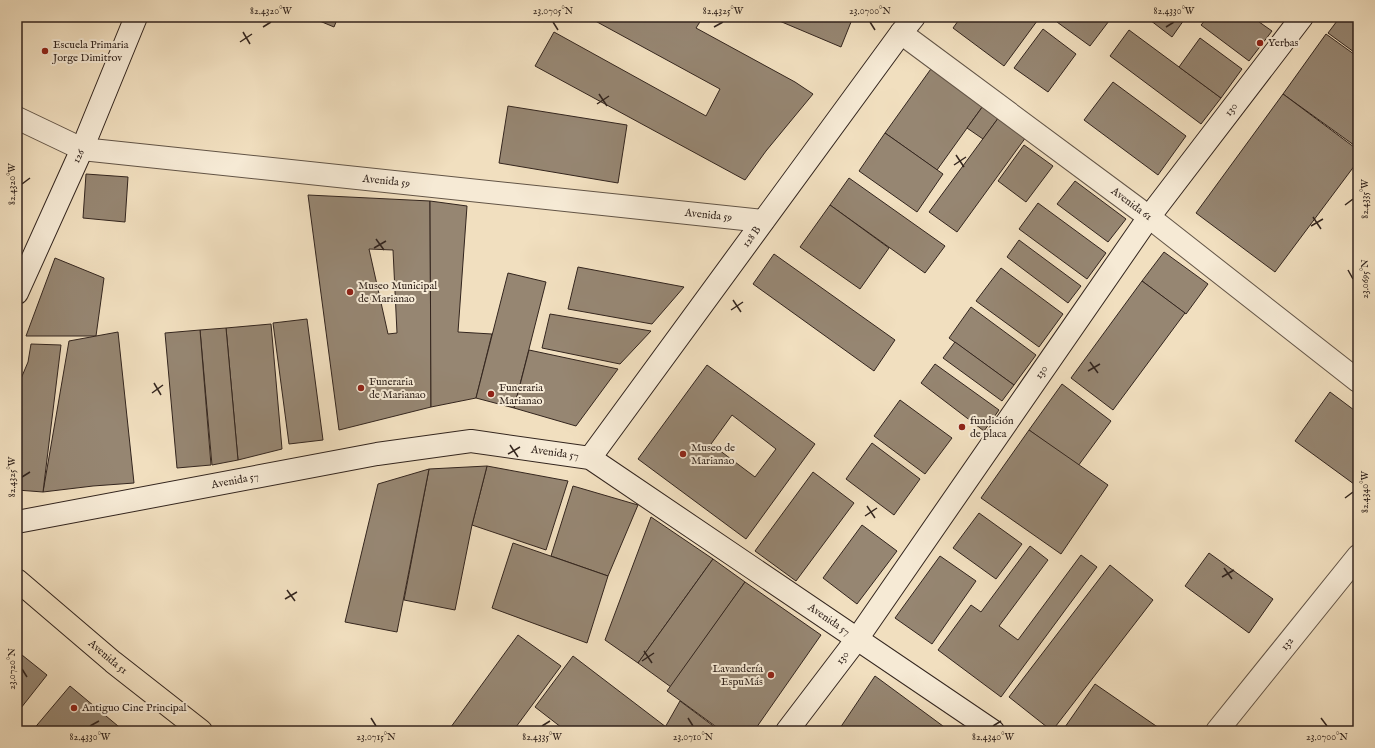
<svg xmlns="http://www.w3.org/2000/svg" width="1375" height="748" viewBox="0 0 1375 748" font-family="'IM FELL English',serif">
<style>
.building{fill:#968672;stroke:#33251e;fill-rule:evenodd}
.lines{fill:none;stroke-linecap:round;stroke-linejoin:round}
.street-casing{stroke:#625446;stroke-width:24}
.secondary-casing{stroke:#33251e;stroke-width:24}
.primary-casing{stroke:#33251e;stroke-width:24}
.street{stroke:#f6ead5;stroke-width:22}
.secondary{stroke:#f6ead5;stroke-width:22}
.primary{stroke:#f1dfbf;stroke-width:22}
.ticks{fill:none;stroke:#33251e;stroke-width:1.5}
.poi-dot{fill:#8f2418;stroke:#f6ead5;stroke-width:1.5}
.labels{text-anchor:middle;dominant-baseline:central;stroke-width:4;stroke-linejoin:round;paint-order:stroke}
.poi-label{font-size:11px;fill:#33251e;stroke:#f6ead5;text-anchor:start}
.street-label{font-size:11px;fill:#33251e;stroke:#f6ead5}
.neatline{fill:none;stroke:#33251e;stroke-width:1.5}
.ticks-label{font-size:10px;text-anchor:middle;fill:#33251e}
</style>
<rect width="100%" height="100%" fill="#f1dfbf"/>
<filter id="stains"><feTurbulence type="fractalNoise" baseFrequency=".005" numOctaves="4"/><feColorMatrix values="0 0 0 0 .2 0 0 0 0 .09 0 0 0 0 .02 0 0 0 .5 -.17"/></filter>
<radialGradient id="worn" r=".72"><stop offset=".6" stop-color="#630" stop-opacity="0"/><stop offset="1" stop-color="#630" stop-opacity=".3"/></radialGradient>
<!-- building -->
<g class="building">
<path d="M310,17H338L334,27Z"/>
<path d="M588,17H703L696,28L795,82L813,94L766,151L745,180L535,66L554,32L706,116L720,89Z"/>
<path d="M770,17H853L841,47Z"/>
<path d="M961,17H1040L1004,66L953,28Z"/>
<path d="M1061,17H1112L1090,46L1057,22Z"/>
<path d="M1146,17H1186L1172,37Z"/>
<path d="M1208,17H1252L1272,31L1249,61L1201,25Z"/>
<path d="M1340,17H1358V55L1328,33Z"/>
<path d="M1043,29L1076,54L1048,92L1014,68Z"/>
<path d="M1129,30L1221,98L1201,124L1110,56Z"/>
<path d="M1326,34L1358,57V148L1283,94Z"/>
<path d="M1200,38L1242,69L1221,98L1179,67Z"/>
<path d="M933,66L985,103L937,170L885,133Z"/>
<path d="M1113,82L1186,136L1158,175L1084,120Z"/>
<path d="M1283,94L1358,150V161L1275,272L1196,213Z"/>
<path d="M508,106L627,125L618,183L499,163Z"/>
<path d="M983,106L999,117L983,139L967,128Z"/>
<path d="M999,117L1026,137L957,232L929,212Z"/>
<path d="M885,133L943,174L917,212L859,171Z"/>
<path d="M1024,145L1053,166L1026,202L998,181Z"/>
<path d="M86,174L128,177L125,222L83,218Z"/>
<path d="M849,178L945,246L925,273L830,205Z"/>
<path d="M1075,181L1126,219L1108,242L1057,204Z"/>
<path d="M308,195L430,201L431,407L339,430ZM369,249L393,250L397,333L388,334Z"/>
<path d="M430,201L467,206L458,332L492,334L476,398L431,407Z"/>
<path d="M1038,203L1106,253L1087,279L1019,229Z"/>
<path d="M830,205L889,248L860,289L800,247Z"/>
<path d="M1019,240L1081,286L1068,303L1007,257Z"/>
<path d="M1164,252L1208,284L1186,314L1142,281Z"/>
<path d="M774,254L895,340L874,371L753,284Z"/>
<path d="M55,258L104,278L96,336H26Z"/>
<path d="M578,267L684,287L652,324L568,309Z"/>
<path d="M1001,268L1063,314L1039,347L976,301Z"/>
<path d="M508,273L546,282L514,408L476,398Z"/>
<path d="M1142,281L1185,313L1113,410L1071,378Z"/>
<path d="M971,307L1036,355L1014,385L949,338Z"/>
<path d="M550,314L651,331L620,364L542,348Z"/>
<path d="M307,319L323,440L289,444L273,323Z"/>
<path d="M271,324L282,449L238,460L226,328Z"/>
<path d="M226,328L238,460L212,465L200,330Z"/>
<path d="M200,330L211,465L177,468L165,333Z"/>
<path d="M118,332L134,483L93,486L43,492L69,341Z"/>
<path d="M955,342L1014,385L1002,401L943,358Z"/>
<path d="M31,344L61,345L43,492L17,490V388L28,362Z"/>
<path d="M529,350L618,369L576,426L514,408Z"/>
<path d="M935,364L999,410L984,431L921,383Z"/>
<path d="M707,365L815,444L746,539L638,459ZM732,415L776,449L755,477L711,444Z"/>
<path d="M1062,384L1111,421L1078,466L1029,430Z"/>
<path d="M1330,392L1358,413V487L1295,441Z"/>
<path d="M900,400L952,438L925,474L874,436Z"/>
<path d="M1029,430L1108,485L1061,554L981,498Z"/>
<path d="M872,443L920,479L894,515L846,479Z"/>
<path d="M487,466L568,481L546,550L472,525Z"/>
<path d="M487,466L472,525L455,610L404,600L429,469Z"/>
<path d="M429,469L397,632L345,622L378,484Z"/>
<path d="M813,472L854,503L796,581L755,551Z"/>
<path d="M573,486L638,505L608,576L551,556Z"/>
<path d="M979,513L1022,544L996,579L953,548Z"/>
<path d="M651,517L713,559L638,663L605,640Z"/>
<path d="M862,525L897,551L857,604L823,578Z"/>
<path d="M513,543L608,576L587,643L492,608Z"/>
<path d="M1030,546L1048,560L999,626L1018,640L1081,555L1097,567L1001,697L938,650L971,605L981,612Z"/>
<path d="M1209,553L1273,599L1249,633L1185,586Z"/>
<path d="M940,556L976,581L932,644L895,618Z"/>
<path d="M713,559L745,582L671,687L638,663Z"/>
<path d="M1110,565L1153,600L1052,731L1009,697Z"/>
<path d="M745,582L821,635L754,731H722L667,691Z"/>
<path d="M518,635L561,666L513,731H448Z"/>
<path d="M17,651L47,675L17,713Z"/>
<path d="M573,656L666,727L663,731H566L535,707Z"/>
<path d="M875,676L947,729L946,731H838Z"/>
<path d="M1095,684L1159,728L1157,731H1070L1065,727Z"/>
<path d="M70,686L124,731H32Z"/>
<path d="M680,701L720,731H663Z"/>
</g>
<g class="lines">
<!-- street casing -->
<g class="street-casing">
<g id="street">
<path id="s1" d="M901,33L1149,217L1358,381"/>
<path id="s2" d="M17,118L82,149L763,221"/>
<path id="s3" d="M1217,731L1358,556"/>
</g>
</g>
<!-- secondary casing -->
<g class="secondary-casing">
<g id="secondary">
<path id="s4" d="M17,293L82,149L136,17"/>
<path id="s5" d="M590,458L901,33L914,17"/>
<path id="s6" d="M17,522L377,454L471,441L590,458L993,731"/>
<path id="s7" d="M787,731L857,639L1149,217L1302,17"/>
</g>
</g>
<!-- primary casing -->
<g class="primary-casing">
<g id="primary">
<path id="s8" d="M17,580L113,662L201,731"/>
</g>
</g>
<!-- street -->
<use href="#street" class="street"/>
<!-- secondary -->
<use href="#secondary" class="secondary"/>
<!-- primary -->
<use href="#primary" class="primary"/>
</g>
<!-- ticks -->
<path class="ticks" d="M553,22L558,30M870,22L875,30M263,27L271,22M714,27L723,22M1166,27L1174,22M243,32L250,44M240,42L252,34M599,94L607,106M597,104L609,96M956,155L964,167M954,165L966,157M22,184L30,178M1345,205L1353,199M1313,217L1321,229M1311,226L1323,219M376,239L384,250M374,248L386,241M1348,270L1353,279M733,300L741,312M731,310L743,302M1090,362L1098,373M1088,371L1100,364M154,383L161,395M152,393L163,385M510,445L518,457M508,454L520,447M22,477L30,472M1345,498L1353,492M867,506L875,518M865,516L877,508M1224,568L1232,579M1222,577L1234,570M287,590L295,601M285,599L297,592M644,651L652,663M642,661L654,653M22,669L27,677M371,718L376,726M688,718L693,726M1321,718L1327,726M90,726L99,721M542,726L550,721M993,726L1001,721"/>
<!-- markers -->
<g class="poi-dot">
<circle cx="1260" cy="43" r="4"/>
<circle cx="45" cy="51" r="4"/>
<circle cx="350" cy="292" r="4"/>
<circle cx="361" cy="388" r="4"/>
<circle cx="491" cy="394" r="4"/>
<circle cx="962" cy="427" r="4"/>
<circle cx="683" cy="454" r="4"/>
<circle cx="771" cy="675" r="4"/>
<circle cx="74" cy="708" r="4"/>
</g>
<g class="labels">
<!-- poi labels -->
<g class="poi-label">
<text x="1268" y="43">Yerbas</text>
<text x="53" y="45">Escuela Primaria<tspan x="53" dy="13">Jorge Dimitrov</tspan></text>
<text x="358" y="286">Museo Municipal<tspan x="358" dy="13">de Marianao</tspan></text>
<text x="369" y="382">Funeraria<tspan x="369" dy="13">de Marianao</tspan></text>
<text x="499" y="388">Funeraria<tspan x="499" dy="13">Marianao</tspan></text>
<text x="970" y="421">fundición<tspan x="970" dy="13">de placa</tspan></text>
<text x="691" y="448">Museo de<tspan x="691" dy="13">Marianao</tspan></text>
<text x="763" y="669" text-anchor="end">Lavandería<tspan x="763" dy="13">EspuMás</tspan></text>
<text x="82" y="708">Antiguo Cine Principal</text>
</g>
<!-- street labels -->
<g class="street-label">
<text stroke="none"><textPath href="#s7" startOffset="764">130</textPath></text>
<text stroke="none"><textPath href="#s4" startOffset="150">126</textPath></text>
<text stroke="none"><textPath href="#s2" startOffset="378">Avenida 59</textPath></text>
<text stroke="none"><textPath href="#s1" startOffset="287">Avenida 61</textPath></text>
<text stroke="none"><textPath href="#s2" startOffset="702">Avenida 59</textPath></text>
<text stroke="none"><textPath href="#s5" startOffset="274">128 B</textPath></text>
<text stroke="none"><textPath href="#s7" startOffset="440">130</textPath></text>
<text stroke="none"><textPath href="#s6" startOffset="546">Avenida 57</textPath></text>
<text stroke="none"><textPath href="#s6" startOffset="222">Avenida 57</textPath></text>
<text stroke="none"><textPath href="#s6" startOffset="870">Avenida 57</textPath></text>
<text stroke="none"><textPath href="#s3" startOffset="112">132</textPath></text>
<text stroke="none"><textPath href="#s8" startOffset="119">Avenida 51</textPath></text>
<text stroke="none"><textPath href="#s7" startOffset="92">130</textPath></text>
</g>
</g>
<!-- margin -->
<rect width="1375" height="748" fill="none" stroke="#f1dfbf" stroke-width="44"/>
<rect x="22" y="22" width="1331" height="704" class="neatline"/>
<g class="ticks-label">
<text x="271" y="14">82.4320°W</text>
<text x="553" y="14">23.0705°N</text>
<text x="723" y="14">82.4325°W</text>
<text x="870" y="14">23.0700°N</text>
<text x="1174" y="14">82.4330°W</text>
<text transform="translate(11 184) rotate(-90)" y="4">82.4320°W</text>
<text transform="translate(1364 199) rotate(-90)" y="4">82.4335°W</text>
<text transform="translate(1364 279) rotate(-90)" y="4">23.0695°N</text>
<text transform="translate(11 477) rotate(-90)" y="4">82.4325°W</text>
<text transform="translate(1364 492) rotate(-90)" y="4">82.4340°W</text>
<text transform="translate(11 669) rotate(-90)" y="4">23.0720°N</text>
<text x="90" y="740">82.4330°W</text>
<text x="376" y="740">23.0715°N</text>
<text x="542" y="740">82.4335°W</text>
<text x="693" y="740">23.0710°N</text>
<text x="993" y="740">82.4340°W</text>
<text x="1327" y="740">23.0700°N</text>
</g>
<rect width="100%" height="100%" filter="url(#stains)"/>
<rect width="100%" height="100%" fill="url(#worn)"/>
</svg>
